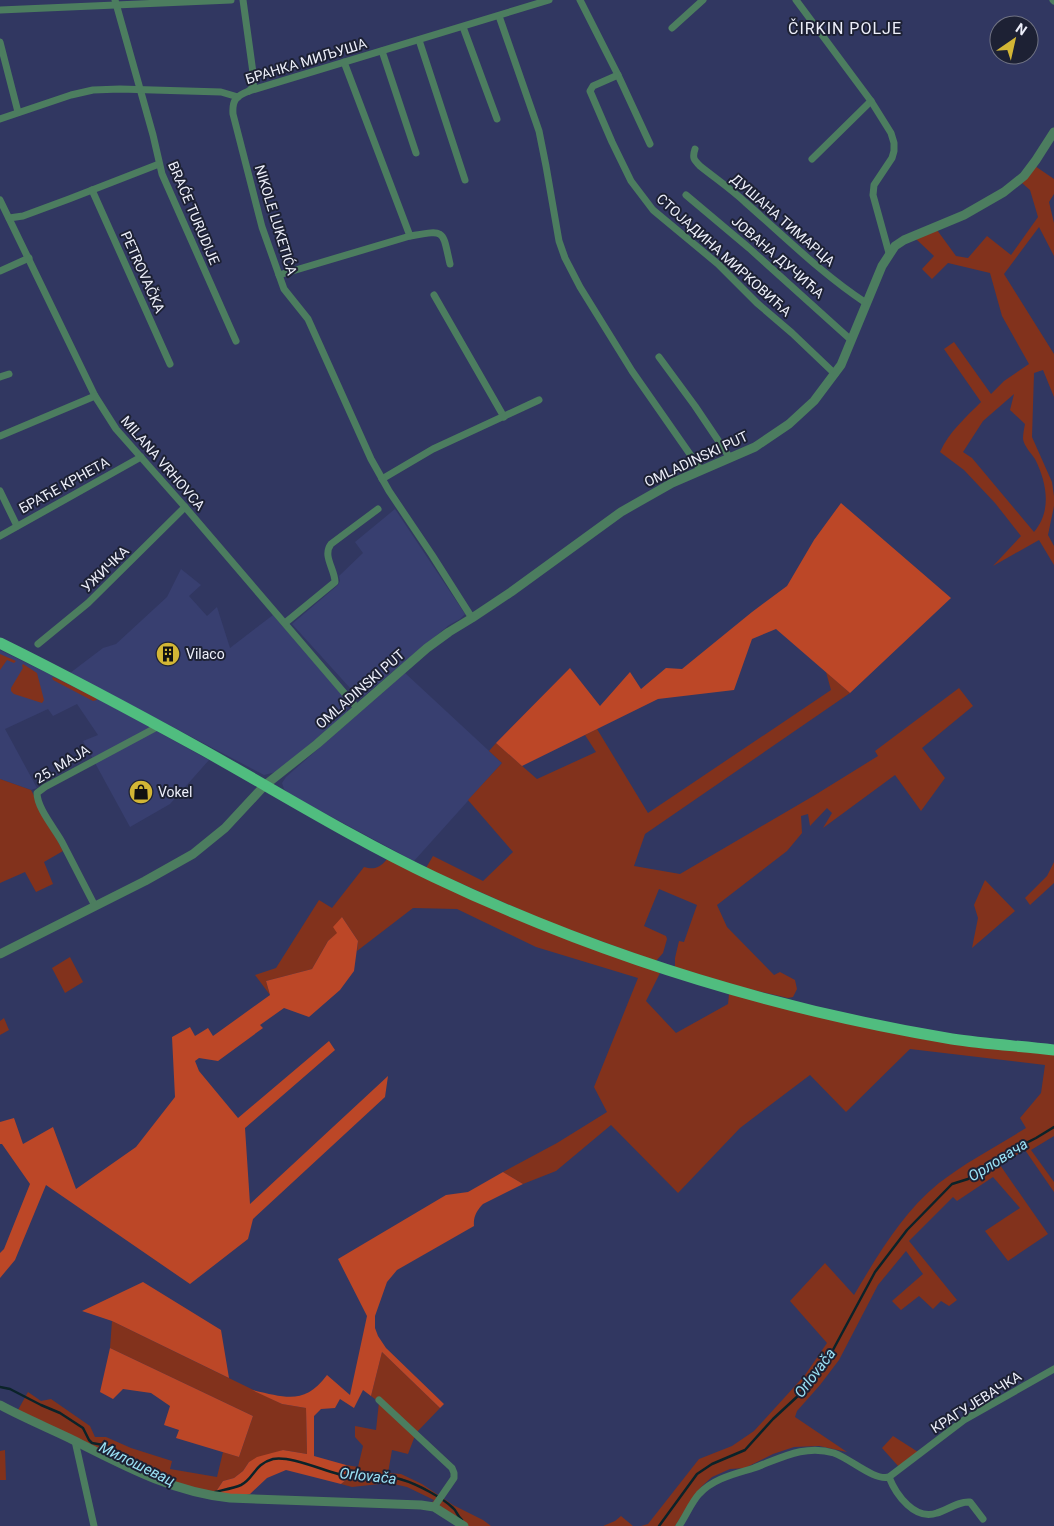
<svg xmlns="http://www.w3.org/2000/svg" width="1054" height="1526" viewBox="0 0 1054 1526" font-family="Roboto,sans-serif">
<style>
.built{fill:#383f70}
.green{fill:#82321c;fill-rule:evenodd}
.forest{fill:#bc4727}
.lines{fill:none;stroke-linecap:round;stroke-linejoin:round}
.stream{stroke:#0b2329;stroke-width:2.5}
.minor{stroke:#4c7d5f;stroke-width:7}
.tertiary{stroke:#4c7d5f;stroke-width:9}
.primary{stroke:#50bd7f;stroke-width:11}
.labels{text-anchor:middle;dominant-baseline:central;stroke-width:4;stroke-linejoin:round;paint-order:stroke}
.street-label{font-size:14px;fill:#edeffa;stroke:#1d2134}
.poi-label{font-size:14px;fill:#edeffa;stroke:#1d2134;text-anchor:start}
.water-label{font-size:15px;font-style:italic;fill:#9ae1f4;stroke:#1d2134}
.quarter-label{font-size:16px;letter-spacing:1px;fill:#edeffa;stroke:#1d2134}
</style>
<rect width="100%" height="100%" fill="#313761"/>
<!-- built -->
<g class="built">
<path d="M395,509L465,614L460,619L449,625L360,699L292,624L338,585L340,581L339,576L363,553L355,542Z"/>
<path d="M181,569L201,585L189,596L207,616L217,607L230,648L273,615L344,697L347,706V713L282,768L276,772L264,775L70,673L103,648L116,644L167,597Z"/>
<path d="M0,650L86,692L209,760L170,804L130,827L83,741L98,735L77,704L53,716L48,709L5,729L37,788L31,790L0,779Z"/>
<path d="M405,673L502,763L414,861L289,794L284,789L282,783L286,777Z"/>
</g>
<!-- green -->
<g class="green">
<path d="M1035,166L1054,179V194L1049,202L1054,223V256L1039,227L1004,274L1054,354V397L1043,370L1034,373L1032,437L1052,482L1054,496V506L1048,535L1054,546V565L1039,540L993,566L1021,536L995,503L964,470L940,452C949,432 966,417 981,402L944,349L954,342L991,394L1004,381L1029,364L1002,316L990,273L948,263L932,279L922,269L934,256L916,239L937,230L956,256L968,258L987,236L1011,255L1038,217L1030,190L1022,183ZM1014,394L1010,410L1025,424C1024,429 1023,434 1023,439C1024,446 1031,453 1035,459C1047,483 1052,511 1034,532L972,458L963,452L983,421Z"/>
<path d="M0,654L16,661L14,663L7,660L0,670Z"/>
<path d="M23,664L37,673L44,700L42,703L14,694L11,691V688L23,668L22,666Z"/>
<path d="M826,672L850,693L645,834L634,866L680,874L815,795L878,756L875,751L959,688L973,706L922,748L945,778L921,811L895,775L823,828L832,813L827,808L810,826L808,814L801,816L802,833L787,851L717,905L727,927L774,975L780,972L795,980L797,989L793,997L788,998L741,987L675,967V958L679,941L684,942L697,905L659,889L644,926L666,936L667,939L663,953L656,961L548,922L426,868L433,856L483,881L513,852L468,800L502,763L489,751L496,743L537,779L596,752L585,735L597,729L648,813L831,690Z"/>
<path d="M52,677L56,678L96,698L97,700L93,701L53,680Z"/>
<path d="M0,779L31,790L63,851L44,862L53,884L36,892L25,872L0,883Z"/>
<path d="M387,859L660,973L646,1001L676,1033L728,1004L729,994L1054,1055V1136L1031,1150L1054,1182V1192L1025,1150L1000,1165L1048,1234L1008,1261L985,1231L1020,1208L993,1177L957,1201L953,1197L909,1241L957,1300L949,1306L941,1301L933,1309L919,1296L901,1310L892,1301L923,1274L906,1251L878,1285L839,1360L820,1385L797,1411L795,1417L847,1452L819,1446L794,1447L773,1454L745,1468L730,1469L712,1477L701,1487L675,1526H641L648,1524L699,1459L732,1446L754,1431L805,1375L827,1343L790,1301L825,1263L854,1295C878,1255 902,1213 939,1183C966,1162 997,1146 1026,1128L1020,1118L1041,1093L1045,1065L910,1049L846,1112L810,1075L740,1128L678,1193L611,1125L556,1171L523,1184L503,1172L557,1143L607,1112L594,1087L638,978L536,947L457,909L413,908L357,951L358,941L342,917L338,933L328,941L312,969L266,981L270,995L255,975L276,968L319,900L332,908L364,867C374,870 380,868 387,859Z"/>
<path d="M1054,862V883L1030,905L1025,898L1047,876Z"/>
<path d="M985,880L1015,911L972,948L978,918L974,905Z"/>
<path d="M70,957L83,982L65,993L52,968Z"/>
<path d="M4,1018L9,1030L0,1035V1021Z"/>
<path d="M112,1321L272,1399L282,1404L306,1408L307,1454L283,1450L249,1462L243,1471L234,1478L223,1481L213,1496L171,1486L18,1410L28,1392L41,1401L51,1399L90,1426L95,1437H106L131,1448L172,1461L170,1469L217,1477L223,1452L239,1457L253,1416L110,1348Z"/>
<path d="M382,1352L440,1408L416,1433L408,1454L392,1450L388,1473L401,1474L422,1484L453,1505L483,1520L491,1526H464L429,1506L434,1500L407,1487L389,1483L352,1487L341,1484L351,1476L346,1465L358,1467L363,1446L355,1437V1426L376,1430L379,1402L371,1396Z"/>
<path d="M893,1436L918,1452L899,1467L882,1448Z"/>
<path d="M5,1450L6,1480H0V1451Z"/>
<path d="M621,1516L633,1526H603L615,1521Z"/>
</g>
<!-- forest -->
<g class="forest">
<path d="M841,503L951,598L850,693L776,629L752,639L734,690L658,699L522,766L496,743L570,668L600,706L630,672L641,689L666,668L682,669L752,612L787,586L814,540Z"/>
<path d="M342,917L358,941L354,971L340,990L309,1017L284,1008L260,1025L263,1028L218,1061L199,1058L195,1061L199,1071L238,1118L329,1041L335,1050L245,1128L250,1204L388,1076L385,1097L253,1219L248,1239L190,1284L46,1185L15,1260L0,1278V1253L4,1249L30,1184L2,1144H0V1122L14,1118L23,1144L53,1127L76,1189L136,1147L175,1097L172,1037L190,1027L195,1036L208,1028L213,1036L270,995L266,981L312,969L328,941L337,933L333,927Z"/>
<path d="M503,1172L523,1184L483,1204C477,1210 473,1217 474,1226L397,1270L387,1282L375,1316V1328L378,1336L386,1348L444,1404L440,1408L382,1352L371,1396L363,1390L354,1408L340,1399L335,1408L321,1409L314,1416V1456L346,1465L351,1476L341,1484L286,1470L267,1478L250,1494L235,1498L213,1496L223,1481L234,1478L243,1471L249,1462L257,1457L283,1450L307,1454L306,1408L282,1404L252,1390C285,1397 304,1406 327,1375L350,1395L367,1316L338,1259L446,1195L468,1192Z"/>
<path d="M143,1282L221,1330L229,1378L112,1321L82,1311Z"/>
<path d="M110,1348L253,1416L239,1457L176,1438L179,1430L164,1425L170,1406L151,1393L123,1389L113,1399L100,1392Z"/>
</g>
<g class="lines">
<!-- stream -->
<g class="stream">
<path d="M0,1387L10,1389L41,1405L60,1413L83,1428L89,1440L92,1443L103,1445L143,1468L161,1477"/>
<path d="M215,1492C223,1490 234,1488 241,1485C254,1479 254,1464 273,1459C292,1455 330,1474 351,1477C368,1480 386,1474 403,1480C417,1484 443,1498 453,1508C457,1511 457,1516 462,1520"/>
<path d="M659,1526L697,1474L712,1464L745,1450L773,1419L800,1394L827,1361L875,1272L907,1230L952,1184L968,1179L991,1161L1036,1138L1054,1127"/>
</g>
<!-- minor -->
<g class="minor">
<path d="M115,0L153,135L162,174L236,341"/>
<path d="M243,0L254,80L253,87L249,91"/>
<path d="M580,0L618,75L650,144"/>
<path d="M796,0L871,101L891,133L894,143V151L892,158L874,185L873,195L889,253"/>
<path d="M1053,0L1054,1"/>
<path d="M0,10L231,0"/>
<path d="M499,16L539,131L546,166L559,241L565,258L580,287L632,371L701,470"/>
<path d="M463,27L497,119"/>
<path d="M672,28L703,0"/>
<path d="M419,40L465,180"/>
<path d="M0,42L18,112"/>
<path d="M382,51L416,153"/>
<path d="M344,62L410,236"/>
<path d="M618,75L593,86L590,91L612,142L631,181L653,210L718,264L757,303L792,333L835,374"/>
<path d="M0,119L71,95L93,90L120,89L221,92L238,97"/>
<path d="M695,149C692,158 694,160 700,166C715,178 731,189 745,202C785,237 822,274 866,303"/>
<path d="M812,159L871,101"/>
<path d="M92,190L170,364"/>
<path d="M686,195L749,248L851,340"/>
<path d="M0,200L95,396L116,429L185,507L358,709"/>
<path d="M9,218L23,216L69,199L159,164"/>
<path d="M0,271L29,258"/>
<path d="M279,275L410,236C446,230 442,229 450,264"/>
<path d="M434,295L504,417"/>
<path d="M659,357L695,406L730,458"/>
<path d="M0,377L9,374"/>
<path d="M0,436L95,396"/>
<path d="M382,479L433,449L539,400"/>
<path d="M0,491L17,526"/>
<path d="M0,536L141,457"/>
<path d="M472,618L432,555L389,491L371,459L308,319L284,289L262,227L233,114C232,100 236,96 249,91L549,0"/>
<path d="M285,623L335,582C335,569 322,556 331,544L378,509"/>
<path d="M38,644L88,603L185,507"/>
<path d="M95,906C84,885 73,863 62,842C55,829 37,808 37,793L45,787L159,726"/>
<path d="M379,1400L452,1468L454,1473V1478L434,1507"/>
<path d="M75,1441L94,1526"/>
<path d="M889,1477C896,1495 915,1521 937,1513C948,1510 958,1501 970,1502L983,1519"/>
<path d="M679,1526C686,1516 691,1503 699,1494C714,1478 735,1474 754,1468C781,1458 805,1444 834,1453C851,1459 874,1481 889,1477L964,1420L1054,1369"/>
</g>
<!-- tertiary -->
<g class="tertiary">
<path d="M0,954L145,881L193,854L225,828L264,786L317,744L427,648L449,632L472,618L511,592L621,512L672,483L755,447L789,424L814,401L841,365L882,266L895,246L904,240L964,215L1004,192L1024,176L1036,160L1054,132"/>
<path d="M0,1405C22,1417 46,1427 69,1438C121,1464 171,1492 230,1498L421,1505L434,1507L464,1526"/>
</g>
<!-- primary -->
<path class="primary" d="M0,643C69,677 136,713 203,750C280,793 354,839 434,877C598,955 772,1009 952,1039C985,1044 1020,1046 1054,1050"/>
</g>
<!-- icons -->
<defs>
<g id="building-disc" transform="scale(1.25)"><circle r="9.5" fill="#d3b635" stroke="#1d2134"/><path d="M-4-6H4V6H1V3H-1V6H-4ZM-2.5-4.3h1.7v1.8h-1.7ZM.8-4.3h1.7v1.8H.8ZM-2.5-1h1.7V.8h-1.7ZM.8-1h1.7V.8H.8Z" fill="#111"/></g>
<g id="shop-disc" transform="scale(1.25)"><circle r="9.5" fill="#d3b635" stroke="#1d2134"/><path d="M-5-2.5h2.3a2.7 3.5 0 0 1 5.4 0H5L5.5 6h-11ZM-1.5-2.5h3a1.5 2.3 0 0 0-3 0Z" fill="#111"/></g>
</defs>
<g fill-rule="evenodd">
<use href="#building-disc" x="168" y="654"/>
<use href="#shop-disc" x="141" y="792"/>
</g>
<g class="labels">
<!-- street labels -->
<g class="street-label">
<text transform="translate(306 61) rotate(-17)">БРАНКА МИЉУША</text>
<text transform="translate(194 213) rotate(67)">BRAĆE TURUDIJE</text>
<text transform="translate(276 220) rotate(73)">NIKOLE LUKETIĆA</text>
<text transform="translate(783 220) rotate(41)">ДУШАНА ТИМАРЦА</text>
<text transform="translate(724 255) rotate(42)">СТОЈАДИНА МИРКОВИЋА</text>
<text transform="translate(778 257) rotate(41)">ЈОВАНА ДУЧИЋА</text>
<text transform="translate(143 272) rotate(66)">PETROVAČKA</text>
<text transform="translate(696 459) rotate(-25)">OMLADINSKI PUT</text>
<text transform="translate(163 463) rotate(49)">MILANA VRHOVCA</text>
<text transform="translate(64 485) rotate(-29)">БРАЋЕ КРНЕТА</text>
<text transform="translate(105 569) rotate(-44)">УЖИЧКА</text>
<text transform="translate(360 689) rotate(-41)">OMLADINSKI PUT</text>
<text transform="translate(62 764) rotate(-31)">25. МАЈА</text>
<text transform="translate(976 1402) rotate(-32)">КРАГУЈЕВАЧКА</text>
</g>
<!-- poi labels -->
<g class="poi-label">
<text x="186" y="654">Vilaco</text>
<text x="158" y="792">Vokel</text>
</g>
<!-- water labels -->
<g class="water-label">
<text transform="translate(998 1160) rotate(-32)">Орловача</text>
<text transform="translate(815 1373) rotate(-53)">Orlovača</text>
<text transform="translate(137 1464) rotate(26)">Милошевац</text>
<text transform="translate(368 1476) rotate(6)">Orlovača</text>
</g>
<!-- quarter labels -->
<g class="quarter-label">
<text x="845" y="28">ČIRKIN POLJE</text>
</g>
</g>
<!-- north arrow -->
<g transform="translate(1014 40) rotate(34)"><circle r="24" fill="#1d2134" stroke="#707383"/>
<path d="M0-4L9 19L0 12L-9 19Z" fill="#d3b635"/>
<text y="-8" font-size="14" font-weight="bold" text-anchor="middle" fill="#edeffa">N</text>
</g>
</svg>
